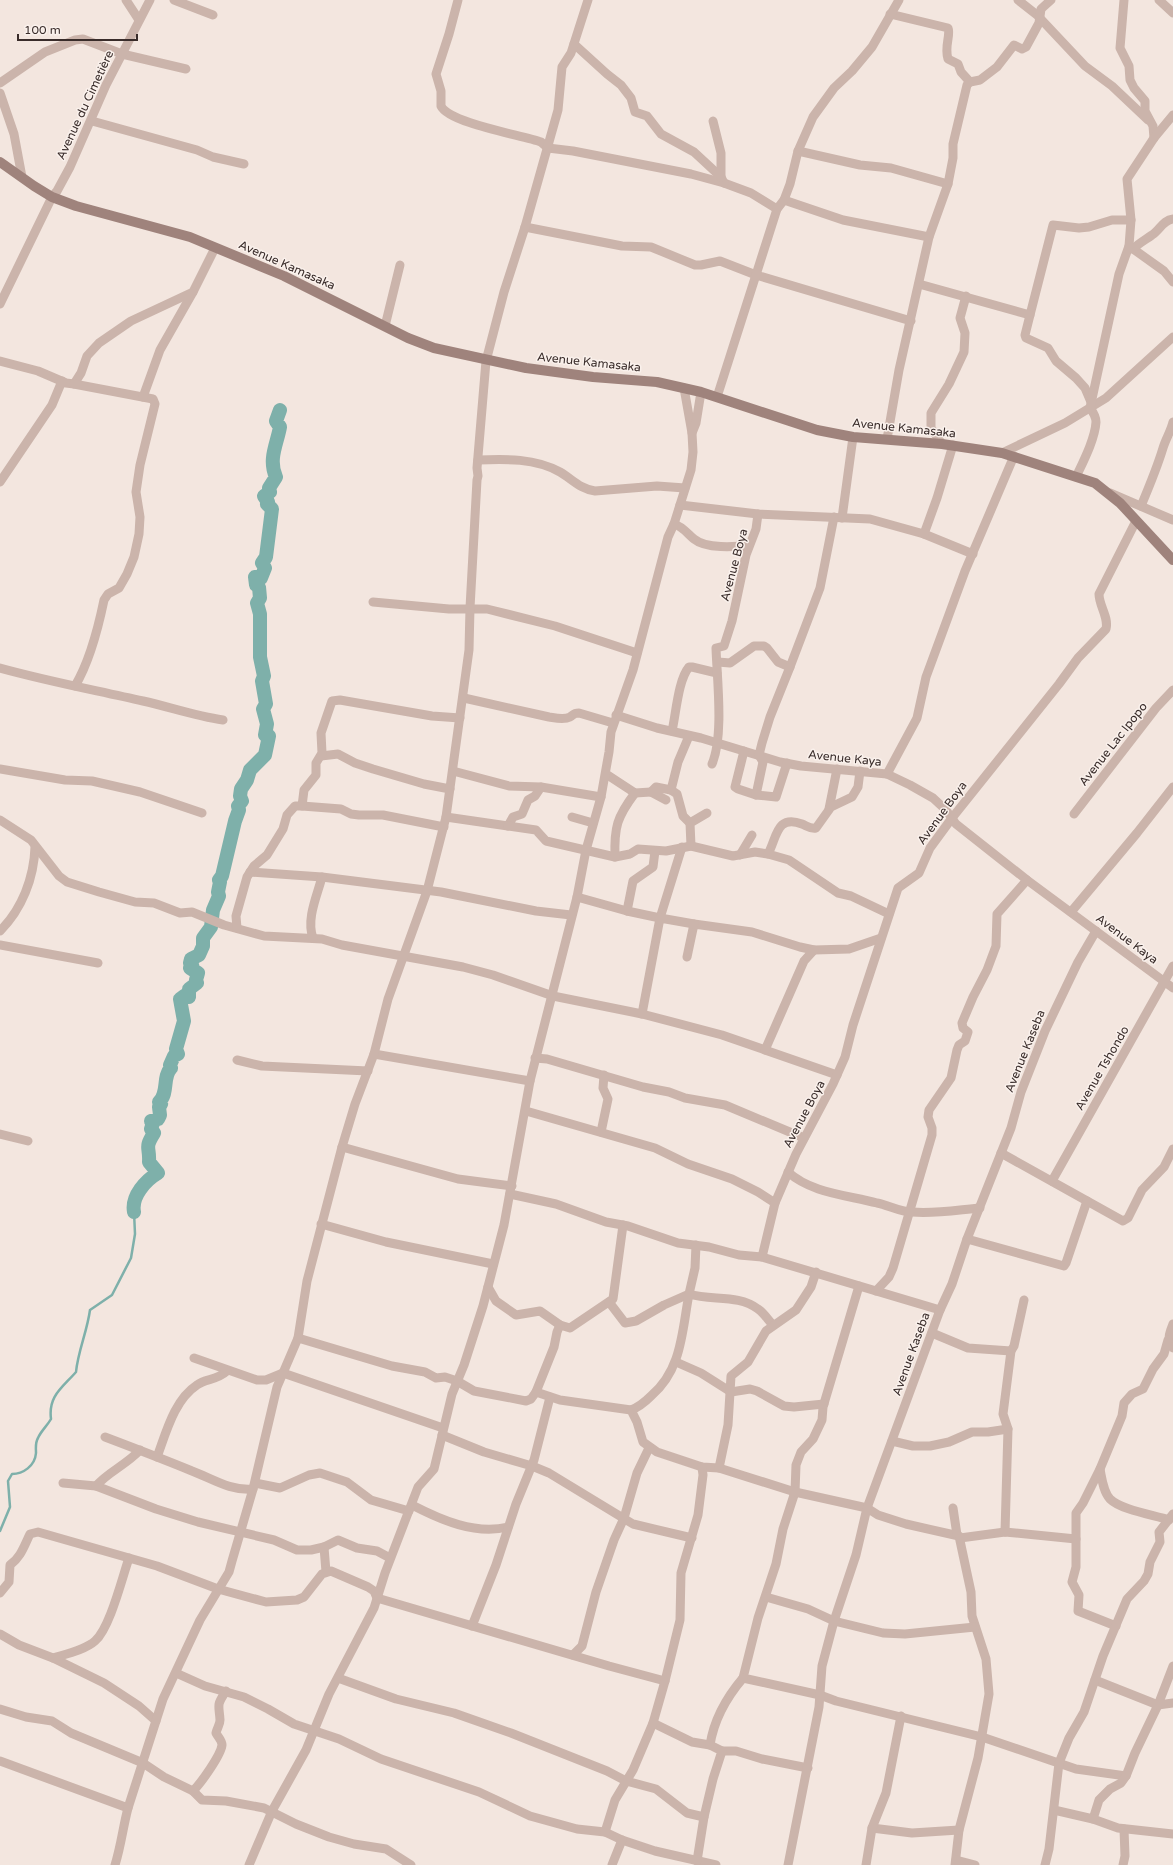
<svg xmlns="http://www.w3.org/2000/svg" width="1173" height="1865" viewBox="0 0 1173 1865" font-family="'Varela Round',sans-serif">
<style>
.lines{fill:none;stroke-linecap:round;stroke-linejoin:round}
.stream{stroke:#7eb0aa;stroke-width:2.5}
.river{stroke:#7eb0aa;stroke-width:14}
.street{stroke:#cbb4ab;stroke-width:9}
.secondary{stroke:#9f837c;stroke-width:10}
.labels{text-anchor:middle;dominant-baseline:central;stroke-width:3;stroke-linejoin:round;paint-order:stroke}
.street-label{font-size:12px;fill:#392c2a;stroke:#faf1ec}
</style>
<rect width="100%" height="100%" fill="#f3e6df"/>
<g class="lines">
<!-- stream -->
<path class="stream" d="M0,1531L10,1507L8,1481L12,1474C23,1474 35,1466 36,1453C36,1448 35,1443 38,1438C41,1431 47,1426 51,1419C48,1396 62,1388 76,1372C78,1351 87,1332 90,1310L112,1295L131,1258L135,1234L134,1212"/>
<!-- river -->
<path class="river" d="M134,1212C131,1196 146,1180 158,1173L149,1162C150,1146 144,1149 154,1133L151,1129L153,1123L151,1121L158,1119L160,1115L159,1107L161,1104L159,1102C169,1093 162,1077 171,1068L170,1065L174,1056L178,1054L176,1049L184,1021L180,999L184,996L189,997V989L197,983L196,980L198,973L190,968L192,965L190,963L191,959L199,955L203,946V938L211,927L213,910L219,896L218,892L220,882L219,880L222,876L235,821L239,810L238,806L242,801L240,796L241,789L247,780L250,770L265,755L269,736L265,735L267,724L263,709L266,704L262,681L264,676L260,657V614L257,603L260,598L259,587L256,585L255,577L261,578L265,568L262,563L266,557L272,509L267,504L268,502L264,496L270,492L269,488L276,477C268,459 277,444 280,427L276,421L280,410"/>
<!-- street -->
<g class="street">
<path d="M126,0L139,20"/>
<path d="M174,0L213,15"/>
<path d="M458,0L449,34L436,74L441,91V106C449,123 521,135 541,142L548,148L573,151L691,174L724,183L751,193L777,209"/>
<path d="M1018,0L1037,15L1085,66L1112,86L1148,120"/>
<path d="M1124,0L1120,48L1129,66L1130,80L1134,88L1145,101V111L1153,126L1154,138"/>
<path d="M1159,0L1173,13"/>
<path d="M890,14L948,28C951,35 944,46 948,59L958,64L961,72L970,82"/>
<path d="M574,44L607,74L621,85L631,98L635,112L647,116L661,134L694,152L721,177L724,183"/>
<path d="M0,83L45,52L75,40L83,39L122,54L186,69"/>
<path d="M0,93L14,134L22,177"/>
<path d="M92,121L197,150L213,157L244,164"/>
<path d="M713,121L721,153V177"/>
<path d="M798,151L860,165L891,168L948,184"/>
<path d="M784,200L843,220L929,237"/>
<path d="M525,227L622,246L651,247L695,265H701L720,261L756,275L911,321"/>
<path d="M1129,246L1164,271L1173,282"/>
<path d="M1133,249C1139,243 1145,240 1152,235C1160,230 1163,220 1173,219"/>
<path d="M919,284L1030,315L1053,225L1079,228L1089,227L1112,220H1131"/>
<path d="M0,304L52,197L57,191L70,167L106,85L150,0"/>
<path d="M1030,315L1025,335L1026,338L1048,348L1056,361L1076,378L1085,388L1091,402"/>
<path d="M385,326L400,265"/>
<path d="M0,361L38,371L66,383L74,384L81,373L87,356L99,343L131,321L193,292L215,248"/>
<path d="M74,384L153,399L155,404L140,465L136,492L140,517L139,534L134,557L127,574L119,588L108,594L104,600C98,629 90,661 75,686"/>
<path d="M684,388L692,433"/>
<path d="M143,397L160,350L193,292"/>
<path d="M717,397L777,209L784,200L790,184L798,151L813,117L834,88L852,71L872,47L899,0"/>
<path d="M887,439L899,370L929,237L948,184L953,158V144L967,85L970,82L980,80L997,67L1014,45L1022,49L1026,47L1039,23L1041,9L1051,0"/>
<path d="M942,444L931,428V413L949,384L964,352L965,333L960,318L966,296"/>
<path d="M1002,453L1065,423L1106,398L1173,337"/>
<path d="M478,460C506,459 535,458 560,472C572,479 580,489 595,491L657,486L685,488"/>
<path d="M1076,477C1083,462 1095,439 1096,422C1096,417 1093,412 1090,408L1119,274L1129,246L1131,220L1127,179L1154,138L1173,115"/>
<path d="M0,482L52,405L62,381"/>
<path d="M1110,493L1173,520"/>
<path d="M680,505L758,514L870,519L924,534L973,554"/>
<path d="M1141,506C1149,487 1157,468 1163,448C1166,438 1171,431 1173,422"/>
<path d="M842,518L853,437"/>
<path d="M674,524C682,526 688,534 694,539C706,549 735,547 749,545"/>
<path d="M924,534L937,498L953,445"/>
<path d="M373,602L449,609H487L555,626L637,653"/>
<path d="M718,662L730,663L754,646H764L767,648L778,662L790,667L820,588L834,517"/>
<path d="M0,668C47,681 95,690 143,701C170,707 195,716 223,720"/>
<path d="M464,698L549,717C556,718 564,720 570,717C574,714 574,713 579,713L613,723"/>
<path d="M616,715L657,728L701,738L780,762L801,766L887,774L910,785L933,798L946,810L956,824L1027,880L1173,988"/>
<path d="M672,731C676,714 678,680 689,667H692L717,673"/>
<path d="M689,736L678,762L671,790L677,794L683,816L690,823"/>
<path d="M744,751L735,787L738,789L756,795"/>
<path d="M321,756L338,754L355,763L373,769L424,784L450,789"/>
<path d="M787,763L776,797L756,795L763,762L759,755L762,743L770,717L790,667"/>
<path d="M712,764C724,736 717,679 716,648L724,646L732,621L746,555L756,529L758,514"/>
<path d="M0,769L65,780L92,781L140,792L202,813"/>
<path d="M453,771L509,786L541,787"/>
<path d="M606,774L635,793L651,792"/>
<path d="M887,774L917,718L926,677L965,571L1014,456"/>
<path d="M666,800L651,792L656,787L671,790"/>
<path d="M302,806L341,809L351,814L359,815H383L444,827"/>
<path d="M829,809L837,769"/>
<path d="M1074,814L1156,708L1173,690"/>
<path d="M446,817L508,826L513,817L522,814L528,800L535,796L541,787L601,797"/>
<path d="M572,817L593,823"/>
<path d="M0,820L31,840L59,876L67,882L99,892L135,902L154,903L180,913L192,912L224,925L264,936L322,939L342,945L463,967L493,975L553,996L642,1014L722,1035L837,1075"/>
<path d="M508,826L536,830L546,841L615,857L630,854L638,849L666,851L691,846L733,856L755,852L768,854C777,838 776,814 802,824C807,826 810,829 816,828L831,807L852,797L858,787L860,771"/>
<path d="M691,846L690,823L707,813"/>
<path d="M655,851L653,867L633,881L627,911L660,918L682,847"/>
<path d="M768,854L789,860L838,893L851,896L889,914"/>
<path d="M740,855L752,835"/>
<path d="M615,857C614,827 617,817 635,793"/>
<path d="M250,872L322,877L441,892L536,911L571,915"/>
<path d="M577,897L627,911"/>
<path d="M1071,912L1137,833L1173,787"/>
<path d="M237,928L236,916L247,877L254,866L267,855L283,829L287,815L295,806H302L304,790L316,775V763L322,753L321,733L332,701L340,700L432,716L460,718"/>
<path d="M0,931C22,909 34,878 35,847"/>
<path d="M313,938C306,919 317,896 322,877"/>
<path d="M0,945L98,963"/>
<path d="M687,957L694,924L752,932L800,947L814,950L849,949L881,938"/>
<path d="M642,1014L660,918L694,924"/>
<path d="M765,1050L804,961L814,950"/>
<path d="M374,1054L530,1081"/>
<path d="M535,1058L547,1059L643,1087L669,1092L685,1098L725,1105L804,1138"/>
<path d="M237,1060L262,1066L368,1071"/>
<path d="M526,1111L655,1148L688,1164L732,1179L758,1192L775,1203"/>
<path d="M601,1132L608,1099L603,1088L604,1075"/>
<path d="M0,1134L28,1141"/>
<path d="M342,1147L458,1179L512,1186"/>
<path d="M1001,1153L1123,1221L1128,1218L1142,1190L1164,1167L1173,1149"/>
<path d="M788,1172C811,1193 847,1195 877,1203C888,1205 900,1212 912,1212C935,1214 957,1210 980,1208"/>
<path d="M1052,1181L1173,966"/>
<path d="M510,1194L556,1204L606,1222L628,1226L678,1243L709,1247L739,1255L762,1257L940,1310"/>
<path d="M321,1224L386,1242L493,1264"/>
<path d="M967,1239L1064,1266L1066,1263L1087,1201"/>
<path d="M762,1257L775,1203L796,1154L833,1084L845,1057L853,1025L898,888L919,873L930,848L952,818L1059,684L1078,658L1106,629C1109,617 1099,606 1099,594L1136,521"/>
<path d="M859,1286L823,1407L822,1420L813,1439L801,1452L796,1465L795,1492L783,1529L776,1564L758,1618L743,1678L820,1695L836,1701L982,1737L1076,1769L1126,1776"/>
<path d="M488,1287L496,1301L516,1315L540,1311L560,1325L570,1328L613,1299L623,1225"/>
<path d="M876,1291L889,1277L893,1268L932,1135V1128L928,1117L929,1110L951,1078L957,1050L959,1045L965,1041L968,1032L963,1028L962,1023L973,997L987,970L996,946L997,914L1027,880"/>
<path d="M609,1302L625,1323L636,1321L664,1305L689,1294L695,1268L696,1245"/>
<path d="M1173,1324C1169,1334 1167,1338 1173,1348"/>
<path d="M932,1333L968,1348L1011,1351"/>
<path d="M298,1338L392,1366L425,1372L436,1378L445,1377L457,1381L474,1391L526,1401L531,1399L536,1392L554,1347L557,1332L560,1325"/>
<path d="M194,1358L257,1380H266L283,1373L443,1428"/>
<path d="M676,1362L701,1373L731,1392L750,1389L757,1391L784,1406L794,1407L824,1404"/>
<path d="M536,1392L560,1400L631,1410L637,1422L643,1442L657,1452L702,1467L719,1468L795,1492L867,1508L878,1515L906,1524L959,1536L971,1592L972,1616L986,1659L989,1694L978,1758L959,1830L955,1865"/>
<path d="M631,1410C639,1407 645,1402 651,1396C682,1370 682,1331 689,1294C712,1301 738,1294 758,1309C764,1313 768,1320 773,1325"/>
<path d="M442,1435L484,1452L532,1466L549,1473L633,1524L692,1538"/>
<path d="M105,1437C134,1448 163,1459 192,1471C213,1479 230,1491 253,1489"/>
<path d="M892,1441L913,1446H930L949,1442L972,1432H988L1008,1429"/>
<path d="M157,1457C166,1433 174,1400 197,1385C206,1378 216,1381 227,1371"/>
<path d="M719,1468L728,1425L731,1376L748,1362L766,1331L796,1310L811,1287L816,1272"/>
<path d="M1100,1469C1102,1479 1103,1491 1110,1499C1121,1510 1154,1515 1169,1520"/>
<path d="M63,1483L96,1486L156,1509L198,1522L274,1540L297,1550H311L324,1547L338,1540L357,1548L377,1551L390,1558"/>
<path d="M255,1483L280,1488L309,1475L320,1473L347,1482L371,1500L409,1511"/>
<path d="M96,1486C108,1472 126,1465 140,1450"/>
<path d="M412,1505C441,1520 475,1535 508,1527"/>
<path d="M953,1508L957,1535"/>
<path d="M1005,1532L1008,1429L1003,1414L1011,1351L1014,1346L1024,1300"/>
<path d="M960,1538L1005,1532L1076,1539"/>
<path d="M324,1547L326,1572"/>
<path d="M0,1593L9,1582L10,1565C21,1557 24,1546 30,1534L38,1532L157,1566L218,1589L266,1602L297,1600L304,1597L322,1574L331,1571L368,1587L374,1591L377,1598L609,1666L665,1681"/>
<path d="M766,1597L808,1609L834,1621L883,1633L905,1634L975,1627"/>
<path d="M472,1626L496,1565L516,1504L534,1460L550,1397"/>
<path d="M1116,1626L1078,1611L1079,1595L1072,1582L1076,1567V1513L1083,1503L1100,1469L1122,1416L1124,1403L1132,1394L1143,1389L1153,1369L1164,1354L1168,1340"/>
<path d="M0,1634L19,1645L53,1658L104,1683L139,1706L156,1721"/>
<path d="M573,1655L582,1646L596,1592L614,1540L624,1518L637,1473L649,1448"/>
<path d="M53,1658C66,1654 85,1650 95,1641C110,1628 122,1578 129,1558"/>
<path d="M1173,1666L1158,1705L1135,1753L1126,1776L1121,1783L1110,1789L1099,1800L1093,1819L1118,1828L1173,1834"/>
<path d="M176,1673L205,1686L244,1697L268,1709L294,1724L339,1739L381,1759L479,1792L530,1816L577,1829L605,1832L622,1840L655,1851L716,1865"/>
<path d="M338,1678L396,1699L454,1713L511,1733L607,1771L626,1781L656,1789L687,1813L704,1817"/>
<path d="M1095,1680L1158,1705L1173,1703"/>
<path d="M0,1709L26,1717L52,1721L71,1733L143,1763L164,1777L193,1791L202,1800L226,1801L264,1808L296,1824L329,1837L354,1844L386,1849L411,1865"/>
<path d="M653,1723L692,1742L710,1745"/>
<path d="M722,1751H736L762,1759L808,1768"/>
<path d="M0,1761L128,1808"/>
<path d="M193,1791C201,1783 221,1755 222,1745C222,1740 218,1737 216,1733C217,1728 220,1725 220,1720C219,1704 216,1706 226,1691"/>
<path d="M1054,1810L1093,1819"/>
<path d="M872,1828L912,1833L959,1830"/>
<path d="M605,1832L615,1800L633,1770L653,1723L665,1681L680,1620L681,1573L698,1515L703,1475L702,1467"/>
<path d="M956,1860L975,1865"/>
<path d="M697,1861L704,1817L713,1779L722,1751L710,1745C714,1719 726,1698 743,1678"/>
<path d="M115,1865C121,1846 123,1827 128,1808L163,1699L200,1620L229,1572L232,1561L253,1489L277,1387L298,1338L307,1281L342,1147L355,1104L374,1054L388,999L427,891L446,817L469,650L470,608L477,480L478,476L477,468L486,361L504,292L525,227L558,110L562,67L571,53L588,0"/>
<path d="M249,1865L272,1811L306,1750L329,1694L374,1608L385,1573L418,1487L434,1469L452,1394L464,1365L483,1306L504,1225L530,1081L577,897L586,850L601,797L609,752L611,732L633,670L668,537L674,524L691,470L693,452L692,433L696,423L701,392"/>
<path d="M612,1865L622,1840"/>
<path d="M788,1865L819,1707L822,1666L834,1621L856,1555L867,1508L940,1310L952,1284L967,1239L1011,1128L1021,1092L1045,1031L1078,962L1096,931"/>
<path d="M866,1865L872,1828L886,1793L901,1716"/>
<path d="M1045,1865L1049,1849L1059,1763L1069,1738L1084,1712L1103,1656L1127,1599L1144,1581L1148,1574L1150,1562L1160,1542L1159,1532L1173,1514"/>
<path d="M1123,1865L1125,1856L1124,1829"/>
</g>
<!-- secondary -->
<path class="secondary" d="M0,162L34,186L52,197L76,206L190,237L284,276L408,338L434,348L526,368L593,377L657,382L701,392L817,430L853,437L942,444L1002,453L1095,483L1120,503L1173,560"/>
</g>
<g class="labels">
<!-- street labels -->
<g class="street-label">
<text transform="translate(85 105) rotate(-65)">Avenue du Cimetière</text>
<text transform="translate(287 265) rotate(24)">Avenue Kamasaka</text>
<text transform="translate(589 362) rotate(6)">Avenue Kamasaka</text>
<text transform="translate(904 428) rotate(6)">Avenue Kamasaka</text>
<text transform="translate(734 565) rotate(-75)">Avenue Boya</text>
<text transform="translate(1113 744) rotate(-52)">Avenue Lac Ipopo</text>
<text transform="translate(845 758) rotate(6)">Avenue Kaya</text>
<text transform="translate(942 813) rotate(-54)">Avenue Boya</text>
<text transform="translate(1127 939) rotate(37)">Avenue Kaya</text>
<text transform="translate(1025 1051) rotate(-68)">Avenue Kaseba</text>
<text transform="translate(1102 1068) rotate(-60)">Avenue Tshondo</text>
<text transform="translate(804 1114) rotate(-62)">Avenue Boya</text>
<text transform="translate(911 1354) rotate(-70)">Avenue Kaseba</text>
</g>
</g>
<!-- scale -->
<path d="M18 34v6h119v-6" fill="none" stroke="#392c2a" stroke-width="2"/>
<text x="24" y="34" font-size="12" fill="#392c2a" stroke="#faf1ec" stroke-width="3" paint-order="stroke">100 m</text>
</svg>
